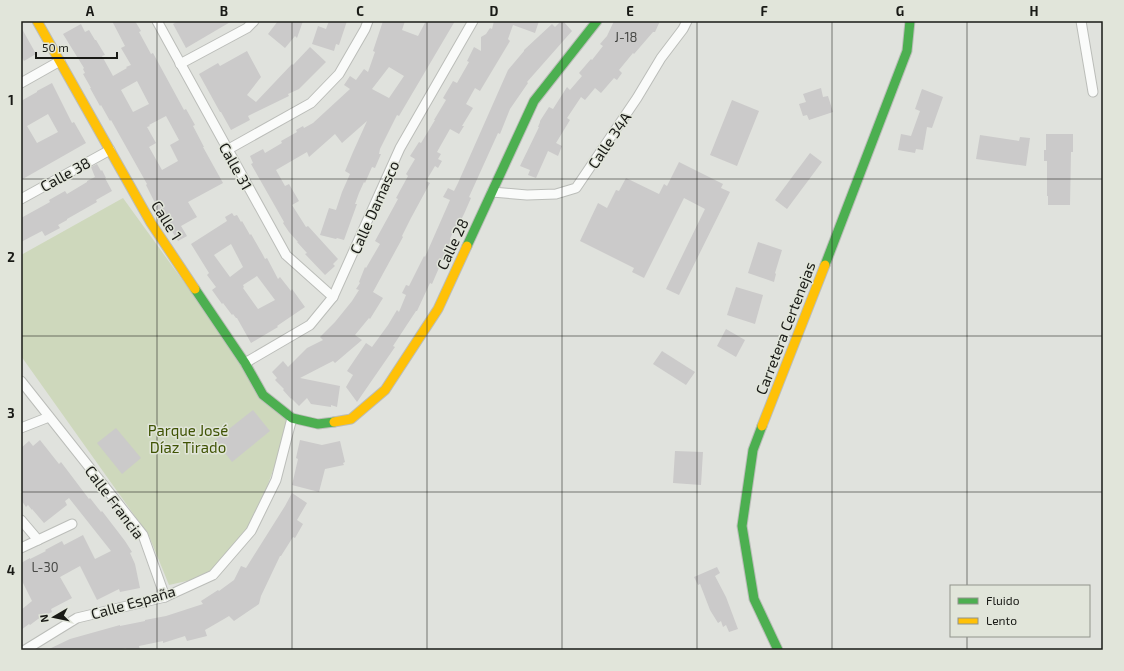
<svg xmlns="http://www.w3.org/2000/svg" width="1124" height="671" viewBox="0 0 1124 671" font-family="'Exo 2',sans-serif">
<style>
.green{fill:#ced8bc}
.building{fill:#cbcaca;fill-rule:evenodd}
.lines{fill:none;stroke-linecap:round;stroke-linejoin:round}
.street-casing{stroke:#bbbdb9;stroke-width:11}
.fast-casing{stroke:#bbbdb9;stroke-width:11}
.slow-casing{stroke:#bbbdb9;stroke-width:11}
.street{stroke:#fafbfa;stroke-width:9}
.fast{stroke:#4caf50;stroke-width:9}
.slow{stroke:#ffc107;stroke-width:9}
.grid{fill:none;stroke:#191a16;stroke-width:1;stroke-opacity:0.55}
.labels{text-anchor:middle;dominant-baseline:central;stroke-width:3;stroke-linejoin:round;paint-order:stroke}
.number-label{font-size:13px;fill:#464744}
.street-label{font-size:15px;fill:#191a16;stroke:#e1e5da}
.park-label{font-size:15px;fill:#3f5303;stroke:#e1e5da}
.neatline{fill:none;stroke:#191a16;stroke-width:1.5}
.grid-label{font-size:13px;text-anchor:middle;font-weight:bold;fill:#191a16}
</style>
<rect width="100%" height="100%" fill="#e0e2dd"/>
<!-- green -->
<path class="green" d="M123,198L270,401L292,418L251,531L213,575L169,585L149,536L21,356V255Z"/>
<!-- building -->
<g class="building">
<path d="M112,21H135L141,31L139,32L151,54L153,53L184,110L186,109L195,125L193,126L204,147H203L223,183L188,202L197,217L181,226L187,236L178,241L157,207L146,185L147,184L111,120L110,121L101,105L100,106L90,88H91L83,74L85,73L83,69L84,68L63,34L81,24L85,32L89,30L95,40H96L105,55L102,56L113,76L127,68L126,67L131,65L121,48L125,46ZM137,81L149,104L133,112L121,90ZM166,116L179,140L170,145L178,161L162,170L149,147L156,143L147,127L150,126L149,125Z"/>
<path d="M178,21H232L186,48L173,24Z"/>
<path d="M278,21H303L297,38L295,36L285,48L268,34Z"/>
<path d="M329,21H347L339,45L336,44L334,51L312,44L318,26L326,29Z"/>
<path d="M383,21H405L402,30L418,36L426,21H455L399,116L397,115L380,149L379,154H381L375,168L372,167L365,183L364,182L359,193L355,204H357L344,240L337,238L336,239L320,235L329,208L336,210L342,192L350,174L345,171L353,152L367,121L342,143L335,134L309,157L307,152L276,170L285,186L289,184L299,201L292,205L306,227L308,226L338,259L333,264L335,266L325,275L305,254L307,253L297,242H298L289,232L283,223L284,222L251,164L253,163L250,156L263,149L265,153L282,143L281,141L297,132L296,130L303,126L304,128L313,123L350,89L344,85L350,76L356,80L364,69L368,72L375,52L373,51ZM389,67L404,76L389,98L372,89Z"/>
<path d="M494,21H539L535,33L513,25L508,39L510,41L480,91L475,88L466,104L473,108L462,126H464L459,134L450,129L437,152L441,154L438,159L442,161L438,168L435,166L426,181L430,183L411,218L402,236L403,237L373,292L383,298L370,319L369,318L355,335L362,340L335,363L333,361L300,378L340,386L337,407L331,405V407L311,404L307,398L299,406L291,398V399L283,390L284,389L275,380L277,378L272,372L283,361L288,367L307,348L323,340L320,337L335,322L352,301L359,290L356,289L360,283L359,282L365,267L366,268L380,244L375,241L398,199L396,198L408,176L406,174L415,159L410,156L419,142L421,143L435,120H434L446,100L443,98L453,81L457,83L469,62L467,61L474,47L481,51V37L486,34L490,28L492,29Z"/>
<path d="M561,21H563L572,31L527,82L528,83L510,109L500,134L498,133L479,175L469,197L471,198L464,214L460,222L458,221L450,239L451,240L432,284L430,283L417,311H416L393,346L395,347L357,402L346,387L353,375L347,371L366,343L372,347L388,325L397,310L399,312L406,295L402,293L406,285L409,286L424,256L425,257L450,200L443,197L448,188L454,191L458,183L508,70L524,51V50L552,24L555,27Z"/>
<path d="M614,21H660L655,32H653L634,54L633,53L619,70L622,73L617,80L614,78L601,93L595,88L585,100L581,97L567,118L570,120L556,143L562,146L558,156L548,151L536,178L528,175L530,170L520,166L539,127H538L540,122V121L549,107L553,109L567,87L570,90L582,76L579,73L591,59L592,60L603,46L600,44L607,36Z"/>
<path d="M21,27L36,54L24,61L21,56Z"/>
<path d="M310,47L326,62L299,89L288,94L289,96L248,116L250,120L231,130L221,112H220L199,74L218,63L220,66L247,51L261,77L247,95L256,102L292,64L293,65Z"/>
<path d="M52,83L72,123L74,122L86,143L21,180V101L37,92V91ZM48,114L58,132L37,143L27,126Z"/>
<path d="M821,88L823,97L828,96L833,112L809,120L807,115L803,116L799,104L806,102L803,94Z"/>
<path d="M922,89L943,97L932,128L927,127L923,150L916,149L915,153L898,150L901,134L911,136L920,111L915,109Z"/>
<path d="M732,100L759,111L737,166L710,155Z"/>
<path d="M1046,134H1073V152H1071L1070,205H1048V196H1047V161H1044V150H1046Z"/>
<path d="M980,135L1019,141L1020,137L1030,138L1026,166L976,159Z"/>
<path d="M810,153L822,162L787,209L775,200Z"/>
<path d="M679,162L723,184L721,188L730,192L679,295L666,289L705,209L684,198L644,278L632,272L634,268L580,241L598,203L607,208L616,190L619,191L626,178L659,194L664,184L667,186Z"/>
<path d="M97,164L101,171L102,170L106,178H105L112,191L96,200L97,202L67,219V220L58,225L60,228L45,236L42,231L21,242V218L50,202L49,200L65,191L67,194L87,182V181L95,177L91,167Z"/>
<path d="M232,213L234,216L237,215L241,222L242,221L250,235L251,234L263,255L265,259L267,258L278,279L280,277L291,291L292,289L305,307L277,326L278,327L251,343L237,318H236L233,314L232,315L223,303L222,304L212,290L216,287L207,275L209,273L191,244L227,221L225,217ZM231,244L243,267L230,277L214,255ZM257,276L275,300L258,309L243,288L244,287L243,285Z"/>
<path d="M758,242L782,250L775,273L776,274L774,282L748,273Z"/>
<path d="M736,287L763,295L755,324L727,315Z"/>
<path d="M726,329L745,340L736,357L717,346Z"/>
<path d="M662,351L695,372L686,385L653,364Z"/>
<path d="M253,410L270,431L232,462L215,440Z"/>
<path d="M116,428L141,458L122,474L97,443Z"/>
<path d="M40,440L59,464L61,462L89,499L90,498L101,512L102,511L125,541L132,552L130,553L135,564L140,588L120,592L119,589L97,600L80,566L60,577L72,598L51,609L52,612L38,619L30,625L29,624L21,630V610L32,601L21,579V563L30,558V559L46,551L45,550L62,541L64,545L83,535L95,559L111,551L69,498L65,501L67,505L44,523L32,509V510L28,505L26,507L21,500V448L29,441L33,446Z"/>
<path d="M300,440L322,445L340,441L345,462L343,463L344,465L325,469L319,492L292,485L298,459L296,458Z"/>
<path d="M675,451L703,452L701,485L673,483Z"/>
<path d="M292,493L307,503L297,520L303,524L295,538L293,537L281,556H280L261,596L259,604L234,621L229,616L224,619L205,630L207,636L187,641L185,636L163,643V641L139,646L140,650H127L126,648L118,650H47L70,639L120,625V626L145,621V620L166,616L203,604L201,601L218,590L219,591L234,580L241,566L246,568L285,506Z"/>
<path d="M717,567L720,573L715,576L726,597L738,629L729,632L726,625L723,627L721,621L718,623L710,610L700,584L698,585L694,577Z"/>
</g>
<g class="lines">
<!-- street casing -->
<g class="street-casing">
<g id="street">
<path d="M157,21L286,255L333,297"/>
<path d="M1081,21L1093,92"/>
<path d="M180,64L247,28L254,21"/>
<path d="M21,83L60,61"/>
<path d="M227,150L311,103L339,74L365,29L368,21"/>
<path d="M492,192L527,195L556,194L576,188L637,98L661,58L683,29L687,21"/>
<path d="M21,199L110,150"/>
<path d="M245,363L310,325L333,297L400,148L473,21"/>
<path d="M21,381L143,535L165,597"/>
<path d="M21,428L49,417"/>
<path d="M21,520L38,540"/>
<path d="M21,548L72,524"/>
<path d="M25,650L77,618L165,597L213,575L251,531L276,480L292,418"/>
</g>
</g>
<!-- fast casing -->
<g class="fast-casing">
<g id="fast">
<path d="M467,246L534,101L597,21"/>
<path d="M825,265L907,51L910,21"/>
<path d="M195,289L245,363L263,395L292,418L318,424L334,422"/>
<path d="M762,426L753,450L742,526L754,599L778,650"/>
</g>
</g>
<!-- slow casing -->
<g class="slow-casing">
<g id="slow">
<path d="M37,21L151,223L195,289"/>
<path d="M334,422L351,419L385,390L438,309L467,246"/>
<path d="M762,426L825,265"/>
</g>
</g>
<!-- street -->
<use href="#street" class="street"/>
<!-- fast -->
<use href="#fast" class="fast"/>
<!-- slow -->
<use href="#slow" class="slow"/>
</g>
<!-- grid -->
<path class="grid" d="M157,21V650M292,21V650M427,21V650M562,21V650M697,21V650M832,21V650M967,21V586M21,179H1103M21,336H1103M21,492H1103M967,636V650"/>
<g class="labels">
<!-- number labels -->
<g class="number-label">
<text x="626" y="37">J-18</text>
<text x="45" y="567">L-30</text>
</g>
<!-- street labels -->
<g class="street-label">
<text transform="translate(609 140) rotate(-56)">Calle 34A</text>
<text transform="translate(236 166) rotate(61)">Calle 31</text>
<text transform="translate(65 174) rotate(-29)">Calle 38</text>
<text transform="translate(374 207) rotate(-66)">Calle Damasco</text>
<text transform="translate(167 220) rotate(58)">Calle 1</text>
<text transform="translate(452 244) rotate(-65)">Calle 28</text>
<text transform="translate(785 328) rotate(-69)">Carretera Certenejas</text>
<text transform="translate(115 502) rotate(53)">Calle Francia</text>
<text transform="translate(133 602) rotate(-16)">Calle España</text>
</g>
<!-- park labels -->
<g class="park-label">
<text x="188" y="430">Parque José<tspan x="188" dy="17">Díaz Tirado</tspan></text>
</g>
</g>
<!-- border -->
<rect width="1124" height="671" fill="none" stroke="#e1e5da" stroke-width="44"/>
<!-- legend -->
<rect x="950" y="585" width="140" height="52" fill="#e1e5da" stroke="#91948c"/>
<rect x="958" y="598" width="20" height="6" fill="#4caf50" stroke="#91948c"/>
<text x="986" y="605" font-size="12" fill="#191a16">Fluido</text>
<rect x="958" y="618" width="20" height="6" fill="#ffc107" stroke="#91948c"/>
<text x="986" y="625" font-size="12" fill="#191a16">Lento</text>
<!-- north arrow -->
<g transform="translate(54 617) rotate(261)" stroke="#e1e5da" stroke-width="3" paint-order="stroke">
<path d="M0-3L7 15L0 10L-7 15Z" fill="#191a16"/>
<text y="-6" font-size="11" font-weight="bold" text-anchor="middle" fill="#191a16">N</text>
</g>
<!-- scale -->
<path d="M36 52v6h81v-6" fill="none" stroke="#191a16" stroke-width="2"/>
<text x="42" y="52" font-size="12" fill="#191a16" stroke="#e1e5da" stroke-width="3" paint-order="stroke">50 m</text>
<rect x="22" y="22" width="1080" height="627" class="neatline"/>
<g class="grid-label">
<text x="90" y="16">A</text>
<text x="224" y="16">B</text>
<text x="360" y="16">C</text>
<text x="494" y="16">D</text>
<text x="630" y="16">E</text>
<text x="764" y="16">F</text>
<text x="900" y="16">G</text>
<text x="1034" y="16">H</text>
<text x="11" y="105">1</text>
<text x="11" y="262">2</text>
<text x="11" y="418">3</text>
<text x="11" y="575">4</text>
</g>
</svg>
